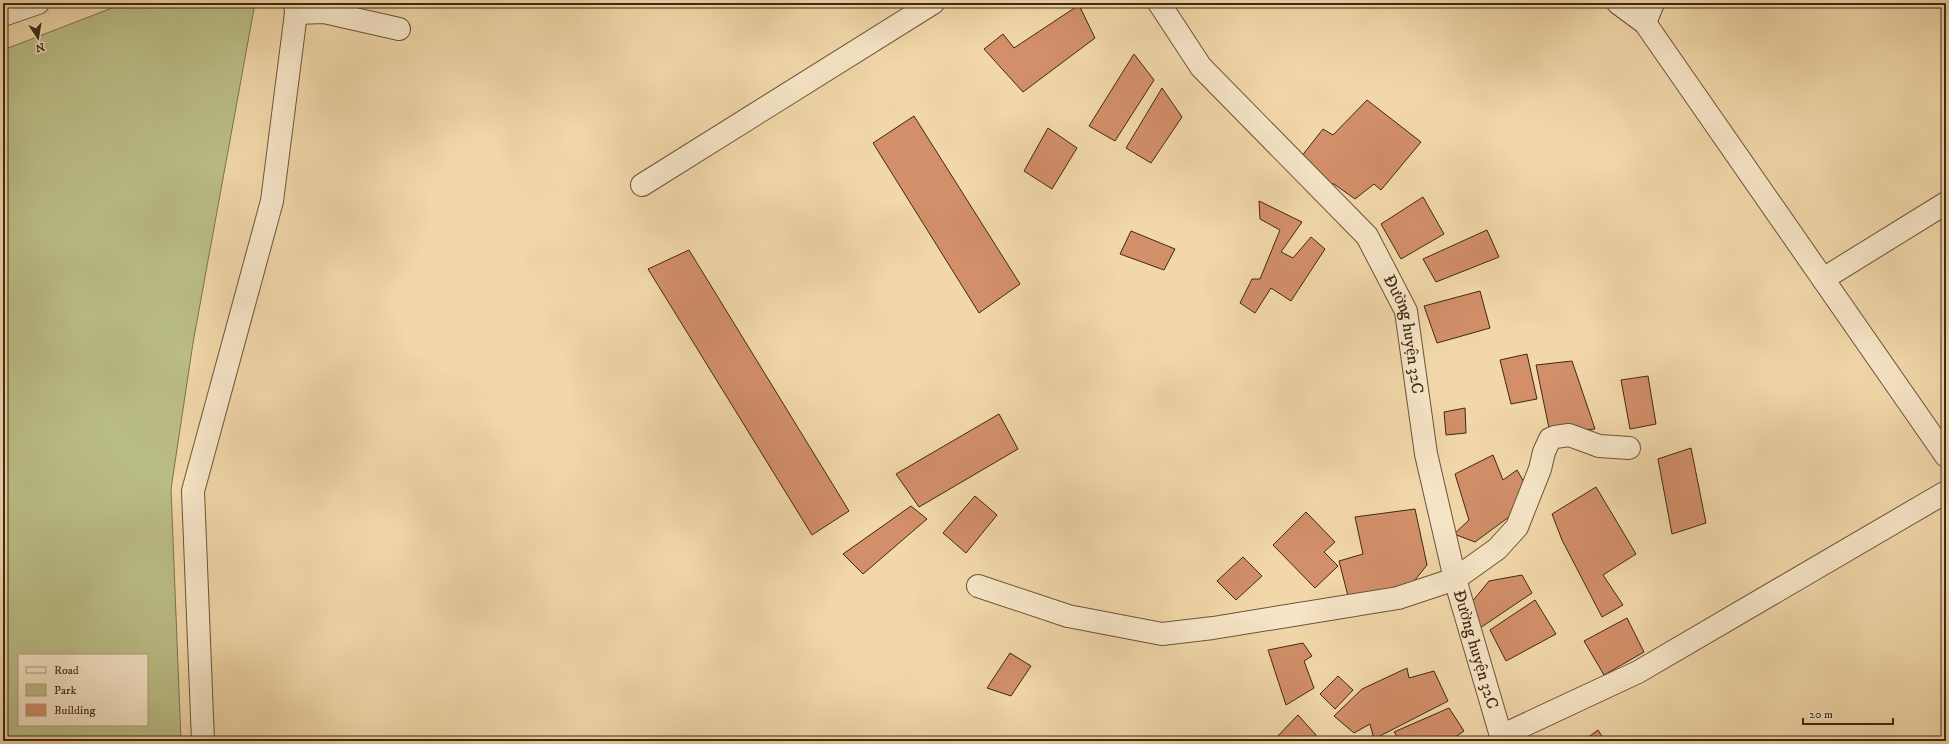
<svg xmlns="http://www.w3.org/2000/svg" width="1949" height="744" viewBox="0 0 1949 744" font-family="'IM FELL DW Pica',serif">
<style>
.green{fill:#bbbe87;stroke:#7d744d;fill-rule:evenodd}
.building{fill:#d28f69;stroke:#3f2913}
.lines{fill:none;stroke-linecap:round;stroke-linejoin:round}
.minor-casing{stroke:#6c5438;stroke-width:24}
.minor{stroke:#f6e5c7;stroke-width:22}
.labels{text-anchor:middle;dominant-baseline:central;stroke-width:3;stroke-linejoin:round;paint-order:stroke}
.street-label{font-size:17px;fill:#3f2913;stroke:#f6e5c7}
</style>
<rect width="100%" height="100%" fill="#f1d7a9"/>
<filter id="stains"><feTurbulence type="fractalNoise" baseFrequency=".005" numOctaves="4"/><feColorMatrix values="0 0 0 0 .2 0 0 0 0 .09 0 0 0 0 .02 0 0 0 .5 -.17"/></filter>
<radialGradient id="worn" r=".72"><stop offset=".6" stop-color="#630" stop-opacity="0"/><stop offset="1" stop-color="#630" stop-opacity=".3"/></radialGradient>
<!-- green -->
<path class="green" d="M125,3H255L193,343L171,489L181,741H3V50ZM19,655H147V725H19Z"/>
<!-- building -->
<g class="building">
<path d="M1079,5L1095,38L1023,92L984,49L1003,34L1014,48Z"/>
<path d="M1134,54L1154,80L1115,141L1089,126Z"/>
<path d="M1162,88L1182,117L1151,163L1126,148Z"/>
<path d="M1367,100L1421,142L1381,190L1374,184L1355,199L1334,184L1323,183L1301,157L1323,129L1333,135Z"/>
<path d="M914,116L1020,284L979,313L873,143Z"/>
<path d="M1048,128L1077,148L1052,189L1024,171Z"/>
<path d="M1423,197L1444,234L1401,259L1381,224Z"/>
<path d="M1259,201L1302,222L1281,252L1293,258L1311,237L1325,249L1291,301L1271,288L1255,313L1240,303L1252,279H1260L1280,230L1260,219Z"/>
<path d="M1487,230L1499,257L1436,282L1423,259Z"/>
<path d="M1131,231L1175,249L1164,270L1120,254Z"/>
<path d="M689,250L849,511L812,535L648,269Z"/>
<path d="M1480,291L1490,328L1437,343L1424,306Z"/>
<path d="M1527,354L1537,399L1511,404L1500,360Z"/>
<path d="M1572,361L1595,429L1550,433L1536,365Z"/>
<path d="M1648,376L1656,424L1630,429L1621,380Z"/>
<path d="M1465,408L1466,433L1446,435L1444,412Z"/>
<path d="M999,414L1018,449L919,507L896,474Z"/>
<path d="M1691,448L1706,523L1672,534L1658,459Z"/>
<path d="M1493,455L1503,480L1517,470L1532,496L1513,514L1475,542L1454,534L1469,520L1455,474Z"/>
<path d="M1596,487L1636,554L1603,575L1623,605L1602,617L1562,540L1552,514Z"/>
<path d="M975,496L997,515L966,553L943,533Z"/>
<path d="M911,506L927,519L863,574L843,554Z"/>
<path d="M1415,509L1427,565L1411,585L1348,596L1339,561L1363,554L1355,517Z"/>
<path d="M1306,512L1335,542L1324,552L1338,566L1315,588L1273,545Z"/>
<path d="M1243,557L1262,576L1236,600L1217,581Z"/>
<path d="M1522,575L1532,593L1480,628L1471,603L1489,581Z"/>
<path d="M1535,600L1556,634L1506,661L1490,630Z"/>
<path d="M1627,618L1644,652L1604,675L1584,641Z"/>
<path d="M1303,643L1312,656L1304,661L1314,688L1286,705L1268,650Z"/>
<path d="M1010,653L1031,666L1011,696L987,688Z"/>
<path d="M1407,668L1409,678L1434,671L1448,701L1374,739L1370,724L1354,733L1334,716L1362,689Z"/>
<path d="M1338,676L1353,690L1335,709L1320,694Z"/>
<path d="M1449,708L1464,731L1449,741H1400L1394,732Z"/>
<path d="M1298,715L1316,735L1312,741H1273Z"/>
<path d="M1598,730L1605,741H1583Z"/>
</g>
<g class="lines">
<!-- minor casing -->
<g class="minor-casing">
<g id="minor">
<path id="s1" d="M1159,3L1201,67L1367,236L1406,311L1426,454L1455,579L1501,736L1504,741"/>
<path d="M1618,3L1645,23L1946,456"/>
<path d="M296,13L324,12L399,29"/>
<path d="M3,15L38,3"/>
<path d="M1645,23L1653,3"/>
<path d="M642,185L933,3"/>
<path d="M1823,279L1946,203"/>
<path d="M978,586L1068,616L1162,634L1213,628L1398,598L1455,579L1497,549L1517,527L1540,469L1544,452L1550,439L1555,437L1569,435L1599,446L1629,448"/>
<path d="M1501,736L1638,672L1946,492"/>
<path d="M203,741L193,491L272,201L296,13L295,3"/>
</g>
</g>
<!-- minor -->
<use href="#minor" class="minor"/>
</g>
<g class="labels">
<!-- street labels -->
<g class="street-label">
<text stroke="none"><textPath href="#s1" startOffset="420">Đường huyện 32C</textPath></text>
<text stroke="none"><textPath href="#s1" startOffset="744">Đường huyện 32C</textPath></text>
</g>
</g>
<!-- margin -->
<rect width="1949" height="744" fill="none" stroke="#f1d7a9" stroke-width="16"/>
<rect x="4" y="4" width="1941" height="736" fill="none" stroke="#3f2913" stroke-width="2"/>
<rect x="8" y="8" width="1933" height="728" fill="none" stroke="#3f2913"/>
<!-- legend -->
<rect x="18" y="654" width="130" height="72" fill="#f6e5c7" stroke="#ad9a7f"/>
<rect x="26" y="667" width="20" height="6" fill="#f6e5c7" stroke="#ad9a7f"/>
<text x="54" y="674" font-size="12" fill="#3f2913">Road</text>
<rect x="26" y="684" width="20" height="12" fill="#bbbe87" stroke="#ad9a7f"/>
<text x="54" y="694" font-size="12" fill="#3f2913">Park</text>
<rect x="26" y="704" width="20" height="12" fill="#d28f69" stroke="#ad9a7f"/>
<text x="54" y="714" font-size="12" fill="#3f2913">Building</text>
<!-- north arrow -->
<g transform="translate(38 38) rotate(168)" stroke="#f6e5c7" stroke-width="3" paint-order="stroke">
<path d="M0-3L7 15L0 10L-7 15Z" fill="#3f2913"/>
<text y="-6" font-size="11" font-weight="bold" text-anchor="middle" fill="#3f2913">N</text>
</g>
<!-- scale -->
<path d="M1803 718v6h90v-6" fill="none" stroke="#3f2913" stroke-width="2"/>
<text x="1809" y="718" font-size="12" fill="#3f2913" stroke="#f6e5c7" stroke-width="3" paint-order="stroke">20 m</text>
<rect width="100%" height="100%" filter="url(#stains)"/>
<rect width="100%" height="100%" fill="url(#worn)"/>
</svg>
